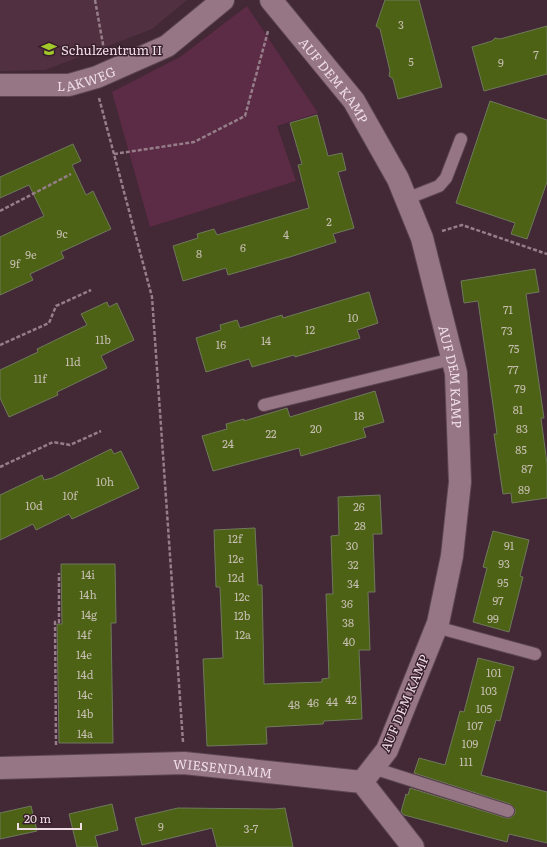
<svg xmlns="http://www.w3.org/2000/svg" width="547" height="847" viewBox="0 0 547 847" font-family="Literata,serif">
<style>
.built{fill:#513141}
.green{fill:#5c2b45}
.building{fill:#4d6214;stroke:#6f795c}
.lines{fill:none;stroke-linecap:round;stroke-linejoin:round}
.lane-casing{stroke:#5c4551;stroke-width:14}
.street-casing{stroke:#5c4551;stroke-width:24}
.path{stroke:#957e89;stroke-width:2.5;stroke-dasharray:4 2;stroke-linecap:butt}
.lane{stroke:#967685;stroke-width:12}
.street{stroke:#967685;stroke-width:22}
.labels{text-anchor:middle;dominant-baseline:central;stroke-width:3;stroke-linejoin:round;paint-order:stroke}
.number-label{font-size:11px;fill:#c6beb1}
.poi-label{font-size:13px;fill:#efdde5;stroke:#381f2c;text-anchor:start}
.street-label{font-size:13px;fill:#efdde5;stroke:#381f2c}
</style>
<rect width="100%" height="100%" fill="#432836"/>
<!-- built -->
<path class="built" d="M0,0H187L152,29L45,70L0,71Z"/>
<!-- green -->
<path class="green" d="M247,6L318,113L277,126L296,181L150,227L112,92L180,57Z"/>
<!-- building -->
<g class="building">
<path d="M385,0H419L442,87L398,99L393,79L389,76L390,71L380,29L376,26Z"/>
<path d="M547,26V74L484,91L472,47L492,41L495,38L500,39Z"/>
<path d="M490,101L547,120V182L527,239L511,234L515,223L456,203Z"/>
<path d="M317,115L328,156L342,153L346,170L338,172L354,228L333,234L336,242L293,256L228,275L226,268L183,281L173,246L198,238L197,234L214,229L217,235L309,208L298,165L302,164L290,123Z"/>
<path d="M73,144L81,161L72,165L86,195L93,191L111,229L61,252L64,258L30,274L33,280L0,295V237L44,216L29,185L0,198V177Z"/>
<path d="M535,269L539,292L526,294L544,418H541L547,464V498L512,503L511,493L503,494L494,434H497L493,405L478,301L464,303L461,281Z"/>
<path d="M369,292L378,323L357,330L360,338L295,357L294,355L252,367L249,359L206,372L196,338L221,330L220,325L237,320L240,328L282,315L283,318Z"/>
<path d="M107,302L109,307L117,303L134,340L101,356L107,368L57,392L58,395L9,417L0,398V370L38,352L37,349L87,325L81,314Z"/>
<path d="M375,391L384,422L363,428L366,437L301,456L299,448L213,471L202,436L227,429L226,424L244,419V421L287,408L290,417Z"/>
<path d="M111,449L114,454L121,451L139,488L72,519L69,514L36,530L33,524L0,540V495L42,475L44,480L52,478Z"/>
<path d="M380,495L382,534H373L375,592H368L370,650H359L362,719L324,721L323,724L266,727L267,744L207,746L203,659L223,658L220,587H216L214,530L255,528L258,585H262L264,684L322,682V679L329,678L326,594H333L331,536L339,535L338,497Z"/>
<path d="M493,531L529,540L520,576L523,577L509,632L473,622L487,568L483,567Z"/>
<path d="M61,564H115L116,623H111L113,743H59L57,624H62Z"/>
<path d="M478,658L514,667L500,721L496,720L481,775L547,792V843L509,834L507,842L404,815L401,812L406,794L408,795L410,788L506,818H510L515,814V809L510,804L414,773L419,758L445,765L460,711L464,712Z"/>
<path d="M112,804L118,830L95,836L98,847H77L69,814Z"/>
<path d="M31,806L37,831L0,839V813Z"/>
<path d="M178,808L275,809L285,808L293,847H217L212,828L142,845L135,818Z"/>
</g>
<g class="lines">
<!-- lane casing -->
<g class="lane-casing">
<g id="lane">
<path d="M406,199L439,186L446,178L461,139"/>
<path d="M264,405L452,359"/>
<path d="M436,627L535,654"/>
<path d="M373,768L508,811"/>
</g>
</g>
<!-- street casing -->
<g class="street-casing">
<g id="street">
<path id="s1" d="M271,0L354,101L398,179L422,238L456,373L460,482L452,556L438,623L387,750L362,782"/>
<path id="s2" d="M0,85H69L97,77L167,46L223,0"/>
<path id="s3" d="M0,768L184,763L362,782L413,847"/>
</g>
</g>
<!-- path -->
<g class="path">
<path d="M95,0L104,50"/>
<path d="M99,98L152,297L183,742"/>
<path d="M114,154L194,142L245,116L268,31"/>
<path d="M0,211L71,174"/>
<path d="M442,231L462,225L547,254"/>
<path d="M0,345L49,323L56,306L91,290"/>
<path d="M0,467L53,442L70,445L101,431"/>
<path d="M56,745L55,622H59V573"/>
</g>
<!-- lane -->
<use href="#lane" class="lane"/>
<!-- street -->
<use href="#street" class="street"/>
</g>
<!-- icons -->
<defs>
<g id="school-bare" transform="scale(1.2)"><path d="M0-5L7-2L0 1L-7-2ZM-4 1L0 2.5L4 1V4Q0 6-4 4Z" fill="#a1c92a" stroke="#381f2c" stroke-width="2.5" paint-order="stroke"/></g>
</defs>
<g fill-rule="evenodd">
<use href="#school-bare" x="49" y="49"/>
</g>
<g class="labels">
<!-- number labels -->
<g class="number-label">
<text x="401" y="24">3</text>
<text x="536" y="54">7</text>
<text x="411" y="61">5</text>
<text x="501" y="62">9</text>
<text x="329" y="221">2</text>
<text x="62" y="233">9c</text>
<text x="286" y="234">4</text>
<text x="243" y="247">6</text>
<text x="199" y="253">8</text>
<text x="31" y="254">9e</text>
<text x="15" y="263">9f</text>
<text x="508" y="309">71</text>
<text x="353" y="317">10</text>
<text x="310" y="329">12</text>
<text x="507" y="330">73</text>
<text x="103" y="339">11b</text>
<text x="266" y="340">14</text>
<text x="221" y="344">16</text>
<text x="514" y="348">75</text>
<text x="73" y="361">11d</text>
<text x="513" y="369">77</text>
<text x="40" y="378">11f</text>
<text x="520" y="388">79</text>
<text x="518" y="409">81</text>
<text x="359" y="415">18</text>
<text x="316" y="428">20</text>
<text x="522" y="428">83</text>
<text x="271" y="433">22</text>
<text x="228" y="443">24</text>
<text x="521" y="449">85</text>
<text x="527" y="468">87</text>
<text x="105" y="481">10h</text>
<text x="524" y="489">89</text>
<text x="70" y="495">10f</text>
<text x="34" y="505">10d</text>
<text x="359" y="506">26</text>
<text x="360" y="525">28</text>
<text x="235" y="538">12f</text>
<text x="352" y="545">30</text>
<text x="509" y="545">91</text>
<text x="236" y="558">12e</text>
<text x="504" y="563">93</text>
<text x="353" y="564">32</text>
<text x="88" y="574">14i</text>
<text x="236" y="577">12d</text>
<text x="503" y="582">95</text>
<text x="353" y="583">34</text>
<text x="88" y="594">14h</text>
<text x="242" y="596">12c</text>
<text x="498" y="600">97</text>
<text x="347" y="603">36</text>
<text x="89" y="614">14g</text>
<text x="242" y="615">12b</text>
<text x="493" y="618">99</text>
<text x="348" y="622">38</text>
<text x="84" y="634">14f</text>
<text x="243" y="634">12a</text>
<text x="349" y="641">40</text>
<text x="84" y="654">14e</text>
<text x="494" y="672">101</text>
<text x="85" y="674">14d</text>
<text x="489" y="690">103</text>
<text x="85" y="694">14c</text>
<text x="351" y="699">42</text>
<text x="332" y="701">44</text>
<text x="313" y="702">46</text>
<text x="294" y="704">48</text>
<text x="484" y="708">105</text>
<text x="85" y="713">14b</text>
<text x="475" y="725">107</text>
<text x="85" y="733">14a</text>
<text x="470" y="743">109</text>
<text x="466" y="761">111</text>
<text x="161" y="826">9</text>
<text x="251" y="828">3-7</text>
</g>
<!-- poi labels -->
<g class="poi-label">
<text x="61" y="49">Schulzentrum II</text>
</g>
<!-- street labels -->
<g class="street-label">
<text stroke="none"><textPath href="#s2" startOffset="87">LAKWEG</textPath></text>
<text stroke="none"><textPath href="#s1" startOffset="102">AUF DEM KAMP</textPath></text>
<text stroke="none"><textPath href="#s1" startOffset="426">AUF DEM KAMP</textPath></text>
<text transform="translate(404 703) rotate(-67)">AUF DEM KAMP</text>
<text stroke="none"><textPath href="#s3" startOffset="223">WIESENDAMM</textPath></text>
</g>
</g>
<!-- scale -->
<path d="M18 823v6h63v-6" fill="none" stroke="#efdde5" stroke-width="2"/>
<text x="24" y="823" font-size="12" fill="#efdde5" stroke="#381f2c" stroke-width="3" paint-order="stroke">20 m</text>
</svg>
